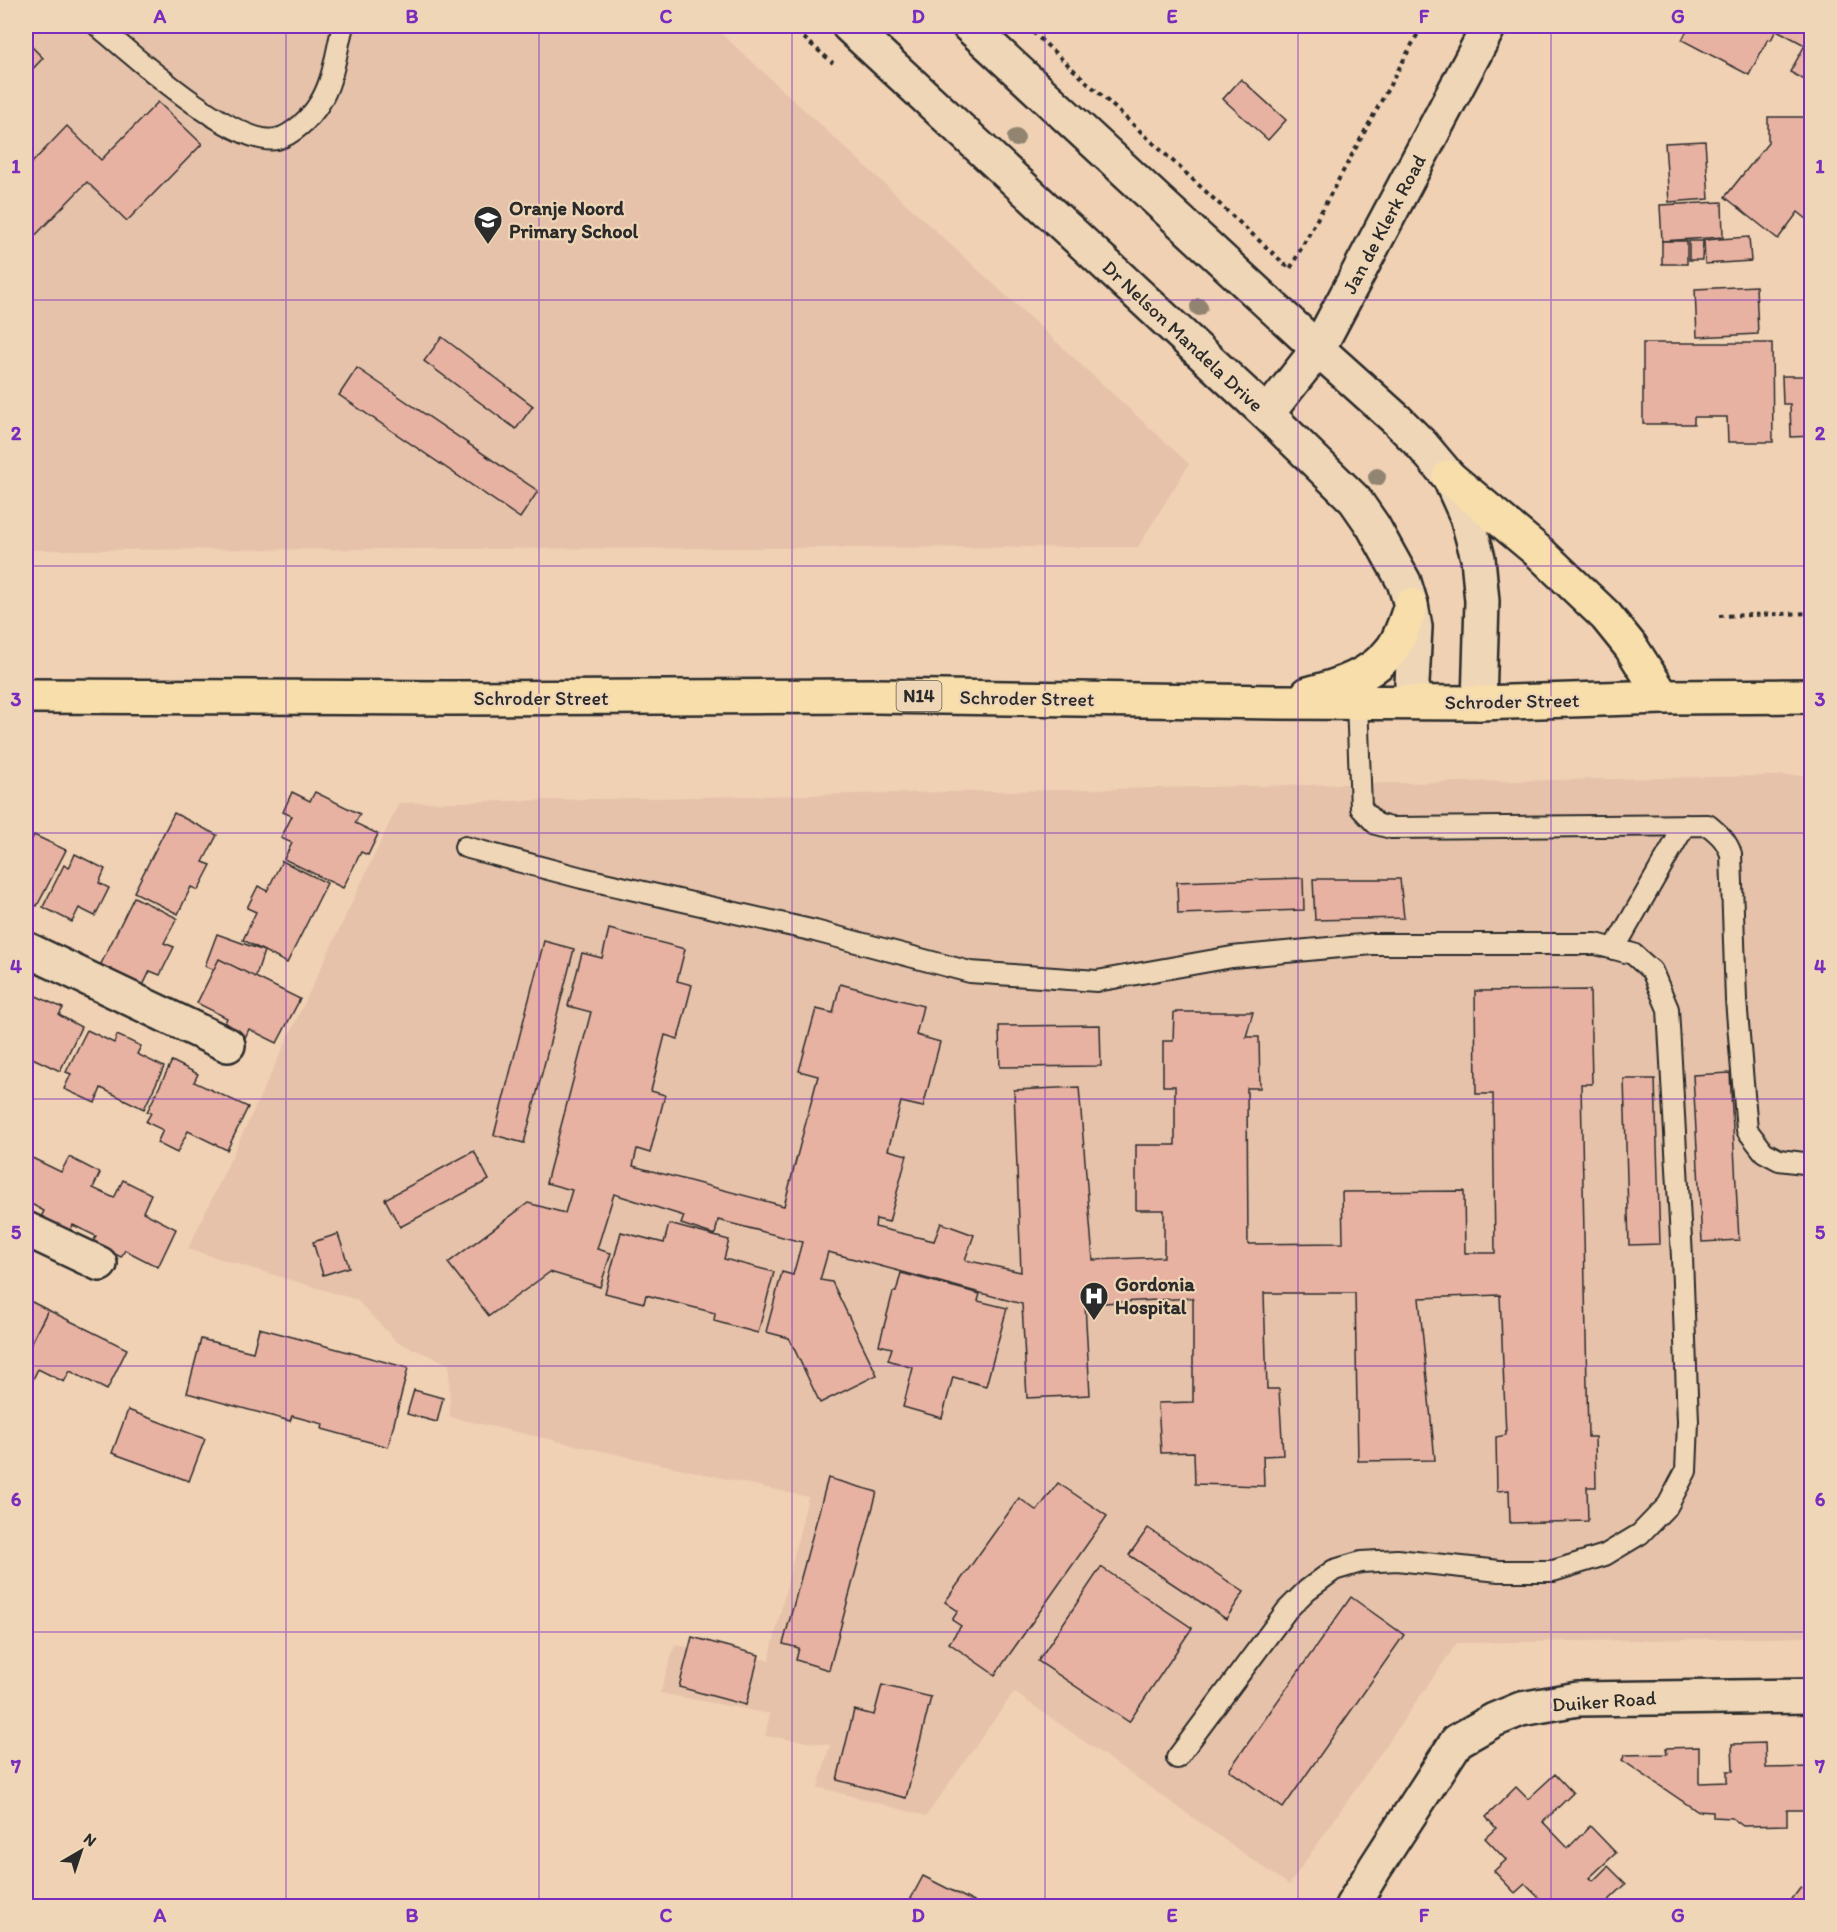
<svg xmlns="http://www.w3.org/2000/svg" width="1837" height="1932" viewBox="0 0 1837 1932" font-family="Itim,sans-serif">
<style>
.built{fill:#e6c2aa}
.building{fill:#e8b2a3;stroke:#2b2b2b;stroke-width:1.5}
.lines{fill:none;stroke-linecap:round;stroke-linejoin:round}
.service-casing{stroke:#2b2b2b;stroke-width:24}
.minor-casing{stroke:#2b2b2b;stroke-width:38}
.tertiary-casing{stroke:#2b2b2b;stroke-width:38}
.trunk-casing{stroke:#2b2b2b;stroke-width:38}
.path{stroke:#2b2b2b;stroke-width:4;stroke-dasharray:4.5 4.5;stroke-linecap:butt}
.service{stroke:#efd6b6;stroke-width:20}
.minor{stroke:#efd6b6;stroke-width:33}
.tertiary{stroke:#efd6b6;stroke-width:33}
.trunk{stroke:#f8deab;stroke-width:33}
.tree{fill:#918571}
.grid{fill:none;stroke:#7b2cbf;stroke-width:1.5;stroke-opacity:0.55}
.labels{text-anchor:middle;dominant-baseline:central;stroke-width:4.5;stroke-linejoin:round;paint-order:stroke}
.shield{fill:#efd6b6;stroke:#665e55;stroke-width:1.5}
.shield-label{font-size:18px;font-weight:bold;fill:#2b2b2b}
.poi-label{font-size:20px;font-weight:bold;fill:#2b2b2b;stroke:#efd6b6;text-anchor:start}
.street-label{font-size:20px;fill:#2b2b2b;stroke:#efd6b6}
.neatline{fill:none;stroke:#7b2cbf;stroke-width:2}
.grid-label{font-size:20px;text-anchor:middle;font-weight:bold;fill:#7b2cbf}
</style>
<rect width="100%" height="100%" fill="#f0d1b4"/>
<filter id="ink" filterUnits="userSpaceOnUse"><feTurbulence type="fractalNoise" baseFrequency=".0167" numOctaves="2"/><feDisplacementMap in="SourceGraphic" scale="12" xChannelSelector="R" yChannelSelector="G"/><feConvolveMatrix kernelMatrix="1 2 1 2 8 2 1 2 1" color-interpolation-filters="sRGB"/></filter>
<g filter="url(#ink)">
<!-- built -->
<g class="built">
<path d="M26,26H713L1189,464L1138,547L26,550Z"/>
<path d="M1811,775V1637L1457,1643L1289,1885L1014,1692L926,1816L818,1787L830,1745L765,1736L770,1714L660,1693L675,1645L769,1660L808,1497L450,1417L449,1364L397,1342L357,1300L188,1249L399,803Z"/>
</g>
<!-- building -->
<g class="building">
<path d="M1689,26H1772L1771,27L1776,30L1771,40L1768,39L1749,75L1682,40Z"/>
<path d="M1775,26H1812V49L1773,28Z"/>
<path d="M26,41L43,58L26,76Z"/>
<path d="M1804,47L1812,51V84L1790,72Z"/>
<path d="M1241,79L1286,120L1268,140L1223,99Z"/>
<path d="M158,102L202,144L127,221L87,182L26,245V169L67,126L101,160Z"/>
<path d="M1768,117H1810L1812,223L1798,212L1778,239L1725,197L1768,143Z"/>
<path d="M1705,141L1709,199L1669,202L1665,143Z"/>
<path d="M1722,202L1723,237L1662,241L1660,205Z"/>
<path d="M1749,237L1751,261L1705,264L1704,240Z"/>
<rect x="1662" y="241" width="25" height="23"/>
<path d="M1689,241H1703L1702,260H1689Z"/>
<path d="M1756,286L1758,334L1697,337L1695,289Z"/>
<path d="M442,337L533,406L516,429L424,361Z"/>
<path d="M1643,343H1772L1773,442H1728L1727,417H1694V424H1643Z"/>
<path d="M357,368L538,491L520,518L339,395Z"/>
<path d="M1782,376H1812V436L1791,437L1790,404H1783Z"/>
<path d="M292,792L310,801L315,792L360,814L355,823L378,834L368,855L361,852L343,888L284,859L292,843L281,838L292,816L283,812Z"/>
<path d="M174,813L217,835L203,862L211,865L198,890L191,887L178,914L134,892Z"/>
<path d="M34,835L66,850L37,906L26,900V846L28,847Z"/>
<path d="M75,854L105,869L99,883L109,888L95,916L79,908L72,922L43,907L64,865L69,868Z"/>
<path d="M282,861L327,883L287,963L243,940L256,912L247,908L258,886L267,891Z"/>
<path d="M1303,878L1304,910L1178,914L1177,882Z"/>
<path d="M1313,879H1400L1404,918L1315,920Z"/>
<path d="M134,897L177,918L164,943L174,947L160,975L150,971L138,996L96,974Z"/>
<path d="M609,929L685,949L677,981L692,985L678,1039L665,1035L651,1091L665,1095L650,1153L637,1149L633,1166L784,1206L818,1076L799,1071L816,1009L833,1013L840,984L923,1006L916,1035L940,1042L923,1107L901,1102L888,1150L907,1155L889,1222L876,1219L875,1227L934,1241L941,1223L974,1235L965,1260L1021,1272L1014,1090L1079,1087L1093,1260L1164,1257V1210H1136V1145H1175V1086H1163V1041H1173L1174,1012H1253L1246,1037H1259L1260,1088H1247L1248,1244L1343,1243L1342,1192L1464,1191L1465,1253H1495L1493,1094H1476L1475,991L1590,990L1592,1084H1581L1588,1437H1595L1596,1487H1587L1588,1521L1510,1523L1509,1490L1497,1491L1496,1437L1506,1435L1500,1295L1419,1298L1435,1460L1358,1461L1355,1293H1264L1267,1389H1279L1283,1455L1263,1456L1264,1486L1195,1484L1194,1452L1161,1453L1158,1403L1193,1402V1298L1085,1304L1090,1395L1027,1398L1022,1304L828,1252L820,1280L832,1282L877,1375L820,1403L789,1338L766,1332L782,1272L793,1275L802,1242L718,1220L715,1235L681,1224L684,1216L614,1194L597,1249L611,1253L600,1287L550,1272L489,1316L448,1263L528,1203L565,1213L572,1190L546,1183L591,1012L568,1006L582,953L602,958Z"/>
<path d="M217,934L264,951L253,985L205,966Z"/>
<path d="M544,941L574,949L524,1143L494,1135Z"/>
<path d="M219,959L300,999L277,1043L249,1029L244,1040L222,1029L227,1018L197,1003Z"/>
<path d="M34,995L63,1008L59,1015L81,1027L60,1071L26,1055V1000L31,1002Z"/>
<path d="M1100,1025L1101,1066L1000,1067L999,1026Z"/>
<path d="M87,1030L114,1043L117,1035L141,1046L137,1054L164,1067L144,1109L101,1088L95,1103L64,1089L71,1074L66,1072Z"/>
<path d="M172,1061L198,1074L194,1082L248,1107L227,1150L188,1131L177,1153L157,1143L163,1130L146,1122L151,1113L147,1112Z"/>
<path d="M1730,1073L1739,1240L1702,1242L1693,1075Z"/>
<path d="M1624,1079H1655L1660,1244L1629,1245Z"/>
<path d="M474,1151L489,1180L400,1227L385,1199Z"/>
<path d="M26,1155L61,1172L69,1157L100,1173L93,1188L114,1198L123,1180L151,1194L143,1212L176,1229L158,1267L125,1250L121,1257L93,1243L96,1236L73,1225L69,1233L40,1219L44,1211L26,1201Z"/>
<path d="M669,1224L729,1240L724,1259L774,1272L758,1333L714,1321L715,1313L646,1295L644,1303L605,1293L621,1232L664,1243Z"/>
<path d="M338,1234L349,1267L323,1275L313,1242Z"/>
<path d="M901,1273L980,1294L978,1301L1007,1308L986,1386L953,1377L942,1418L903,1407L913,1368L888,1360L892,1348L879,1345L893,1292H896Z"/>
<path d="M26,1299L48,1310L27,1351L26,1350Z"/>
<path d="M48,1310L127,1349L107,1390L70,1371L64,1382L38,1369L30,1385L26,1382V1354Z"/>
<path d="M259,1328L408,1368L388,1447L322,1429L323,1424L292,1416L290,1421L187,1393L201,1339L253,1352Z"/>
<path d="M414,1390L443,1398L437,1422L407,1414Z"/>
<path d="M128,1410L205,1439L189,1481L112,1453Z"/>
<path d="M828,1478L877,1492L829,1670L796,1660L799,1648L783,1644Z"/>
<path d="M1058,1483L1107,1516L995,1675L949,1643L961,1626L952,1620L958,1611L945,1602L1019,1498L1037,1511Z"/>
<path d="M1148,1528L1244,1592L1226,1619L1129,1555Z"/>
<path d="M1101,1567L1192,1628L1129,1722L1038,1661Z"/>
<path d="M1351,1597L1404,1635L1283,1808L1229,1770Z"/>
<path d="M692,1637L759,1655L746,1705L679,1687Z"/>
<path d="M882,1685L931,1697L906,1798L837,1780L854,1710L874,1715Z"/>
<path d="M1765,1743L1766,1768L1812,1767V1810H1787V1825L1743,1826L1732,1818L1713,1817V1812L1697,1811L1622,1760L1625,1755L1667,1754L1666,1748L1699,1747V1783L1727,1782V1771H1733L1732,1744Z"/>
<path d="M1555,1774L1573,1793L1543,1822L1568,1848L1590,1826L1616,1853L1589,1878L1593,1881L1608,1866L1626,1884L1608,1901L1613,1906H1547L1525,1884L1515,1893L1494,1871L1506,1860L1485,1838L1496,1828L1486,1817L1516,1787L1528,1799Z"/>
<path d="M923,1876L982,1906H907Z"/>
<path d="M1801,1887L1812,1894V1906H1787Z"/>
</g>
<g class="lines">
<!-- service casing -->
<g class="service-casing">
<g id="service">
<path d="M98,26C130,53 235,148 277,139C293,135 311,117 319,104C334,81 336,51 343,26"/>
<path d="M1357,702L1361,808L1376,824L1391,828L1708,825C1719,834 1727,841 1731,854L1736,1000L1747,1130L1764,1152L1779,1160L1812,1164"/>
<path d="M465,847L582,878L815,931L970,972L1097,981L1232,957L1372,944H1596L1633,954L1652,971L1668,1009L1682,1257L1688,1422L1686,1471L1668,1505L1640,1534L1605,1555L1553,1571H1499L1397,1560L1361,1562L1334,1570L1307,1590L1287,1610L1177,1758"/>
<path d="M1614,949L1685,825"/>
</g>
</g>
<!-- minor casing -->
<g class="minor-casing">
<g id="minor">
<path d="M26,949L228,1045"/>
<path d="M26,1229L100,1264"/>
<path d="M1352,1906L1375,1868L1457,1741L1494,1720L1521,1709L1578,1699L1812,1696"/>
</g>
</g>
<!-- tertiary casing -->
<g class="tertiary-casing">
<g id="tertiary">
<path d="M849,26L1267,414L1355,500L1373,526L1404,582L1411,605L1415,627L1411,702"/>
<path d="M969,26L1318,349L1397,420L1422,445L1449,477L1467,517L1478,558L1482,601L1479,703"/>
<path d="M1267,414L1318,349L1489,26"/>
</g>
</g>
<!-- trunk casing -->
<g class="trunk-casing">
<g id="trunk">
<path d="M1449,477L1539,552L1606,616L1631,647L1663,697"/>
<path d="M1308,694C1339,686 1373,675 1393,648C1402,635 1406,619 1411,605"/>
<path d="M26,696L449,698L876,696L1277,702L1479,703L1663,697L1812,696"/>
</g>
</g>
<!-- path -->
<g class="path">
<path d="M790,26L833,63"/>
<path d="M1026,26L1290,269L1422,26"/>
<path d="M1719,616L1812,613"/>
</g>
<!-- service -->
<use href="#service" class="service"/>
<!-- minor -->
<use href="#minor" class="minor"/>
<!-- tertiary -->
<use href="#tertiary" class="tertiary"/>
<!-- trunk -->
<use href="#trunk" class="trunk"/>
</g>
<!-- trees -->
<g class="tree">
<circle cx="1016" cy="138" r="9"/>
<circle cx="1199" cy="307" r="9"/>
<circle cx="1377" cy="477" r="9"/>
</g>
</g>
<!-- grid -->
<path class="grid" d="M286,26V1906M539,26V1906M792,26V1906M1045,26V1906M1298,26V1906M1551,26V1906M26,300H1812M26,566H1812M26,833H1812M26,1099H1812M26,1366H1812M26,1632H1812"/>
<!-- icons -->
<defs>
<g id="school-pin" transform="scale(1.5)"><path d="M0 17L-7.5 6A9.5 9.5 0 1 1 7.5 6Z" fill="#2b2b2b" stroke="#efd6b6"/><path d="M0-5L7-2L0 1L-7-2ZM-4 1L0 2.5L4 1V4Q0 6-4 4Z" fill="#fff"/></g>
<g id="hospital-pin" transform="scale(1.5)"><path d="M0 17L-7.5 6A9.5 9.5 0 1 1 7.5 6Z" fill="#2b2b2b" stroke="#efd6b6"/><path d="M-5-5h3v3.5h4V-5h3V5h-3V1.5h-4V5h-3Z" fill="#fff"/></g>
</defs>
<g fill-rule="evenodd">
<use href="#school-pin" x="488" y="220"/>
<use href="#hospital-pin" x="1094" y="1296"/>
</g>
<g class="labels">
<!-- shield labels -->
<rect class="shield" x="896.5" y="681" width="45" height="30" rx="4.5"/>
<g class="shield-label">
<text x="919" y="696">N14</text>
</g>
<!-- poi labels -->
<g class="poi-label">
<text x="509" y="208">Oranje Noord<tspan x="509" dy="23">Primary School</tspan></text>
<text x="1115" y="1284">Gordonia<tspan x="1115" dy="23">Hospital</tspan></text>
</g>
<!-- street labels -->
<g class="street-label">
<text transform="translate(1384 224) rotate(-62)">Jan de Klerk Road</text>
<text transform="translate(1183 336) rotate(43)">Dr Nelson Mandela Drive</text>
<text x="541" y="698">Schroder Street</text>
<text transform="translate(1027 698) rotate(1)">Schroder Street</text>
<text transform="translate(1512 701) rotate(-1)">Schroder Street</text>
<text transform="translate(1604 1701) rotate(-4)">Duiker Road</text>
</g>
</g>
<!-- margin -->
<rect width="1837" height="1932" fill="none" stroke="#efd6b6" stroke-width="66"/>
<!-- north arrow -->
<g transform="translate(81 1851) rotate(39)" stroke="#efd6b6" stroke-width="4.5" paint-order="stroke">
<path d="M0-4.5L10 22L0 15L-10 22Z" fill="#2b2b2b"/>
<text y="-9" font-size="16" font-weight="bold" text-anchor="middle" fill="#2b2b2b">N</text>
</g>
<rect x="33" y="33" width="1771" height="1866" class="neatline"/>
<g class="grid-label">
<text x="160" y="23">A</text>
<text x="412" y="23">B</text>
<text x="666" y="23">C</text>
<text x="918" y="23">D</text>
<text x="1172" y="23">E</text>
<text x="1424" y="23">F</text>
<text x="1678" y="23">G</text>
<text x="16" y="173">1</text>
<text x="1820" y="173">1</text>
<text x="16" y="440">2</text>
<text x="1820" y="440">2</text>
<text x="16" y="706">3</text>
<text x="1820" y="706">3</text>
<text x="16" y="973">4</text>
<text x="1820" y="973">4</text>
<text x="16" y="1239">5</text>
<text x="1820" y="1239">5</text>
<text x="16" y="1506">6</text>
<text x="1820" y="1506">6</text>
<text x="16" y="1773">7</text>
<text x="1820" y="1773">7</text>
<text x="160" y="1922">A</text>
<text x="412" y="1922">B</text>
<text x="666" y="1922">C</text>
<text x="918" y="1922">D</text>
<text x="1172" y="1922">E</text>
<text x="1424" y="1922">F</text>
<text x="1678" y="1922">G</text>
</g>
</svg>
